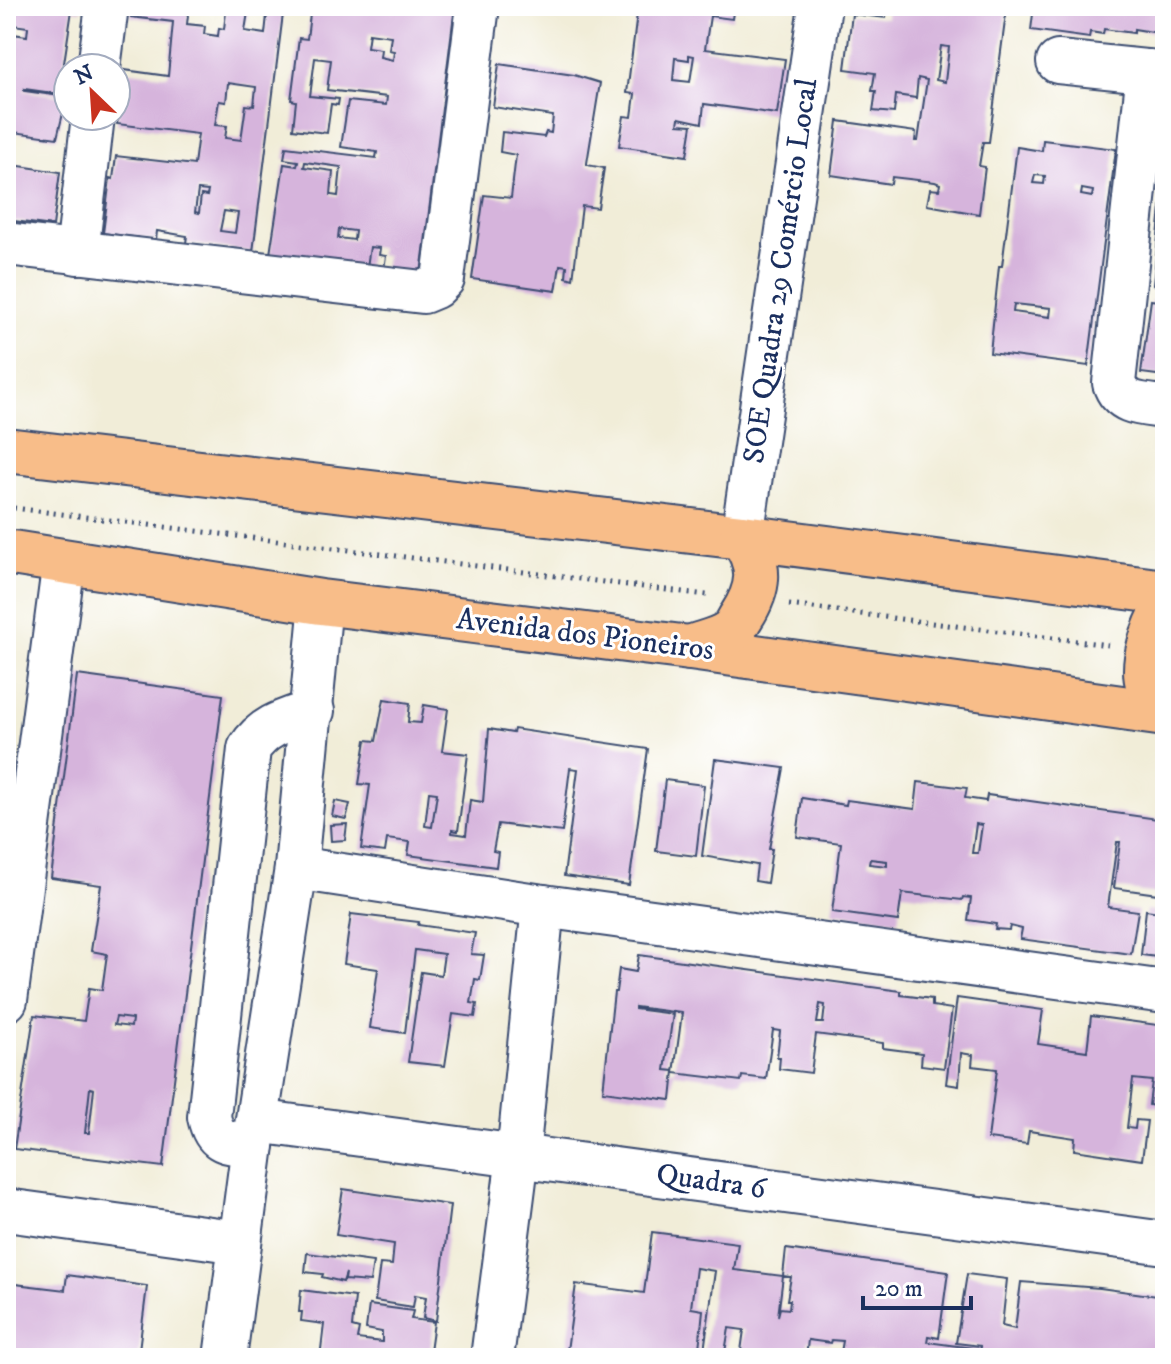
<svg xmlns="http://www.w3.org/2000/svg" width="1171" height="1364" viewBox="0 0 1171 1364" font-family="'IM FELL DW Pica',serif">
<style>
.building{fill:#d6b4dc;fill-rule:evenodd}
.lines{fill:none;stroke-linecap:round;stroke-linejoin:round}
.minor-casing{stroke:#3b4c70;stroke-width:46}
.major-casing{stroke:#3b4c70;stroke-width:48}
.path{stroke:#3b4c70;stroke-width:5;stroke-dasharray:2 6;stroke-linecap:butt}
.minor{stroke:#fff;stroke-width:42}
.major{stroke:#f8bd89;stroke-width:44}
.labels{text-anchor:middle;dominant-baseline:central;stroke-width:6;stroke-linejoin:round;paint-order:stroke}
.street-label{font-size:30px;fill:#1b2f5e;stroke:#fff}
</style>
<rect width="100%" height="100%" fill="#fff"/>
<filter id="ink" filterUnits="userSpaceOnUse"><feTurbulence type="fractalNoise" baseFrequency=".0125" numOctaves="2"/><feDisplacementMap in="SourceGraphic" scale="16" xChannelSelector="R" yChannelSelector="G"/><feConvolveMatrix kernelMatrix="1 2 1 2 8 2 1 2 1" color-interpolation-filters="sRGB"/></filter>
<filter id="wash" filterUnits="userSpaceOnUse"><feTurbulence type="fractalNoise" baseFrequency=".006" numOctaves="4" result="noise"/><feDisplacementMap in="SourceGraphic" scale="32" xChannelSelector="R" yChannelSelector="G"/><feGaussianBlur stdDeviation="1.8" result="paint"/><feColorMatrix in="noise" values="0 0 0 0 0 0 0 0 0 0 0 0 0 0 0 0 0 1.4 0 .05"/><feComposite in="paint" operator="in"/></filter>
<g filter="url(#wash)">
<rect width="100%" height="100%" fill="#f1edd8"/>
<g id="blocks">
<!-- building -->
<g class="building">
<path d="M6,6H82L81,11L72,10L64,63L71,64V68H68L67,95L24,89V91L67,97L57,138L6,131V33L27,36L28,27L6,24Z"/>
<path d="M132,6H189L187,24L205,26L204,34L218,36L219,28L224,29L226,12L193,6H284L253,252L186,243L187,236L157,231L156,240L103,233L110,178L113,179L116,156L194,165L198,134L117,124L124,70L168,76L173,22L131,17ZM248,12L267,15L265,34L245,31ZM228,83L256,87L254,106L246,105L241,140L225,138L227,126L215,125L219,101L226,102ZM198,190L208,191L207,196L201,195L199,213L195,212ZM224,211L238,213L235,233L220,231Z"/>
<path d="M301,6H455L421,274L384,269L386,256L379,255L380,248L370,247L367,267L270,254L284,164L297,166L298,161L284,159L286,147L376,158L377,152L341,147L348,101L386,105L387,97L327,90L331,60L315,58L310,96L339,99L338,105L331,104L327,133L293,129L296,101L291,100L299,38L307,39L310,14L300,12ZM369,33L391,36L389,50L394,51L393,60L380,57L381,49L367,47ZM305,162L341,167L338,196L331,195L333,171L304,167ZM339,229L355,231L354,240L338,238Z"/>
<path d="M638,6H734L732,19L710,16L705,49L785,59L777,114L704,104L702,123L679,118L678,124L692,125L687,156L619,146L624,116L632,117L635,94L627,93ZM689,55L694,56L690,82L673,80L675,58L689,60Z"/>
<path d="M887,6H951L950,9L954,10V6H1007L989,142H983L979,166L985,167L979,214L927,205L930,189L939,190L940,184L935,182L892,177L891,184L831,175L838,121L916,132L915,141H918L927,80L918,78L916,98L896,95L894,113L873,111L876,91H872L875,73L845,69L852,14L886,18ZM941,46L949,47L945,82L936,80Z"/>
<path d="M1034,6H1165V34L1134,29V33L1104,29L1103,34L1090,32L1089,38L1031,30Z"/>
<path d="M499,64L574,75L600,83L587,163V165L604,168L598,208L582,206L573,279L566,277L567,266L560,265L556,291L472,279L484,195L511,198L516,155L500,152L502,132L544,137L546,132L551,133L553,116L493,107Z"/>
<path d="M1043,140L1116,149L1088,366L990,353L999,266H1002L1017,147L1042,151ZM1035,175L1045,176L1044,184L1033,183ZM1082,189L1093,191L1092,197L1081,195ZM1014,304L1051,308L1050,317L1013,312Z"/>
<path d="M6,164L60,172L53,226L6,220Z"/>
<path d="M1163,189H1165V287L1153,285Z"/>
<path d="M1151,300L1165,302V376L1141,373Z"/>
<path d="M77,675L223,695L163,1167L14,1149L34,1015L84,1021L89,988L102,990L107,954L91,951L101,885L51,878ZM116,1017L132,1019L131,1027L114,1025ZM90,1088L94,1089L89,1133H85Z"/>
<path d="M384,699L410,703L408,722L421,723L424,705L448,709L442,751L468,754L458,831L452,830V833L466,835L470,800L483,802L489,729L513,733L514,729L648,749L629,885L564,876L578,769L570,768L562,832L498,824L493,851L498,852L496,867L408,855L410,842L387,839L385,852L361,849L370,785L359,784L366,740L376,741ZM429,792L437,793L432,827L425,826Z"/>
<path d="M715,759L784,768L769,849H772L767,883L755,881L757,865L702,856Z"/>
<path d="M665,780L704,785L696,856L656,851Z"/>
<path d="M918,782L967,788L965,798L986,801L987,795L1165,820V895L1114,888L1120,842H1117L1108,907L1138,911L1131,954L1020,939L1022,929L1010,926L1009,930L995,929L996,924L968,920L971,898L963,897L962,900L902,893L898,921L832,912L841,843L797,837L802,798L846,805L847,800L915,809ZM976,824L982,825L978,853H972ZM870,859L887,861V866L869,864Z"/>
<path d="M335,801L350,804L346,819L332,816Z"/>
<path d="M347,824L345,840L331,841L330,825Z"/>
<path d="M1146,910L1165,913V958L1141,955Z"/>
<path d="M351,914L419,922L418,925L475,933L471,954L484,955L480,980L475,979L471,1003L477,1004L475,1017L453,1014L445,1066L408,1062L421,972L441,975L444,954L415,950L405,1033L370,1028L378,969L344,964Z"/>
<path d="M639,955L901,991V995L932,999V1006L952,1009L944,1068L921,1065L922,1053L883,1048V1043L816,1034L811,1073L779,1069L780,1057H777L780,1031L773,1030L766,1079L742,1076L741,1081L674,1073L682,1013L635,1007V1009L673,1014L665,1070L674,1071L671,1100L603,1091L614,992H616L619,969L636,972ZM820,1004L825,1005L823,1023H817Z"/>
<path d="M957,998L1043,1010L1038,1044L1087,1051L1091,1016L1165,1026V1108L1149,1105L1152,1081L1133,1079L1127,1128L1135,1129L1136,1120L1147,1121L1142,1160L1074,1150L1075,1138L1029,1131L1027,1144L988,1139L997,1069L972,1066L973,1055L961,1053L959,1086L946,1084Z"/>
<path d="M343,1189L450,1205L436,1321L423,1318L426,1297L415,1295L413,1307L375,1301L380,1264L392,1265L394,1244L336,1235Z"/>
<path d="M652,1232L738,1243L734,1270L783,1276L778,1316L780,1308L789,1309L790,1300H787L791,1277L783,1276L786,1249L948,1272L939,1338L928,1336L927,1342L980,1349V1346L956,1343L967,1274L1007,1279L1002,1326L1015,1329L1021,1282L1100,1288L1165,1297V1358H879L880,1353L855,1350L854,1358H840L843,1341L831,1340L830,1343L808,1340L806,1358H740L744,1330L729,1328L724,1358H703L715,1271L696,1268L691,1308L703,1310L698,1358H566L576,1284L644,1293Z"/>
<path d="M307,1253L373,1262L370,1282L345,1280L346,1273L343,1282L322,1277L323,1274L305,1272Z"/>
<path d="M67,1275L147,1286L138,1358H6V1283L65,1290Z"/>
<path d="M301,1290L355,1297L352,1327L359,1329L357,1339L382,1342V1332L366,1329L369,1305L413,1311L411,1319L434,1322L429,1358H320L324,1324L301,1321L302,1312H299Z"/>
</g>
</g>
</g>
<g filter="url(#ink)">
<use href="#blocks" fill-opacity="0" stroke="#3b4c70" stroke-width="2"/>
<g class="lines">
<!-- minor casing -->
<g class="minor-casing">
<g id="minor">
<path d="M1058,62L1165,73"/>
<path d="M99,68L107,6"/>
<path d="M1148,71L1114,383C1121,406 1145,404 1165,407"/>
<path d="M6,244L423,292L435,287L443,279L478,6"/>
<path d="M77,253L93,116"/>
<path d="M742,537L820,6"/>
<path d="M296,868L543,906L1165,992"/>
<path d="M6,1000L64,561"/>
<path d="M257,1121L1165,1243"/>
<path d="M253,1145C228,1142 215,1145 209,1117L249,749C264,725 287,720 313,711"/>
<path d="M6,1210L240,1242"/>
<path d="M225,1358L253,1145L296,868L321,602"/>
<path d="M492,1358L518,1156L543,906"/>
</g>
</g>
<!-- major casing -->
<g class="major-casing">
<g id="major">
<path d="M6,450L742,537L1165,592"/>
<path d="M6,552L321,602L690,648L1165,714"/>
<path d="M1165,609C1154,627 1141,663 1148,684C1152,694 1160,704 1165,712"/>
<path d="M690,648C702,643 720,640 730,632C735,629 738,621 741,617C760,588 762,566 742,537"/>
</g>
</g>
<!-- path -->
<g class="path">
<path d="M6,507L707,595"/>
<path d="M789,605L1108,645"/>
</g>
<!-- minor -->
<use href="#minor" class="minor"/>
<!-- major -->
<use href="#major" class="major"/>
</g>
</g>
<g class="labels">
<!-- street labels -->
<g class="street-label">
<text transform="translate(781 271) rotate(-82)">SOE Quadra 29 Comércio Local</text>
<text transform="translate(585 635) rotate(7)">Avenida dos Pioneiros</text>
<text transform="translate(711 1182) rotate(8)">Quadra 6</text>
</g>
</g>
<!-- margin -->
<rect width="1171" height="1364" fill="none" stroke="#fff" stroke-width="32"/>
<!-- north arrow -->
<g transform="translate(92 92) rotate(335)"><circle r="38" fill="#ffffff" stroke="#a4acbf" stroke-width="2"/>
<path d="M0-6L14 30L0 20L-14 30Z" fill="#c8321e"/>
<text y="-12" font-size="22" font-weight="bold" text-anchor="middle" fill="#1b2f5e">N</text>
</g>
<!-- scale -->
<path d="M863 1296v12h108v-12" fill="none" stroke="#1b2f5e" stroke-width="4"/>
<text x="875" y="1296" font-size="24" fill="#1b2f5e" stroke="#ffffff" stroke-width="6" paint-order="stroke">20 m</text>
</svg>
